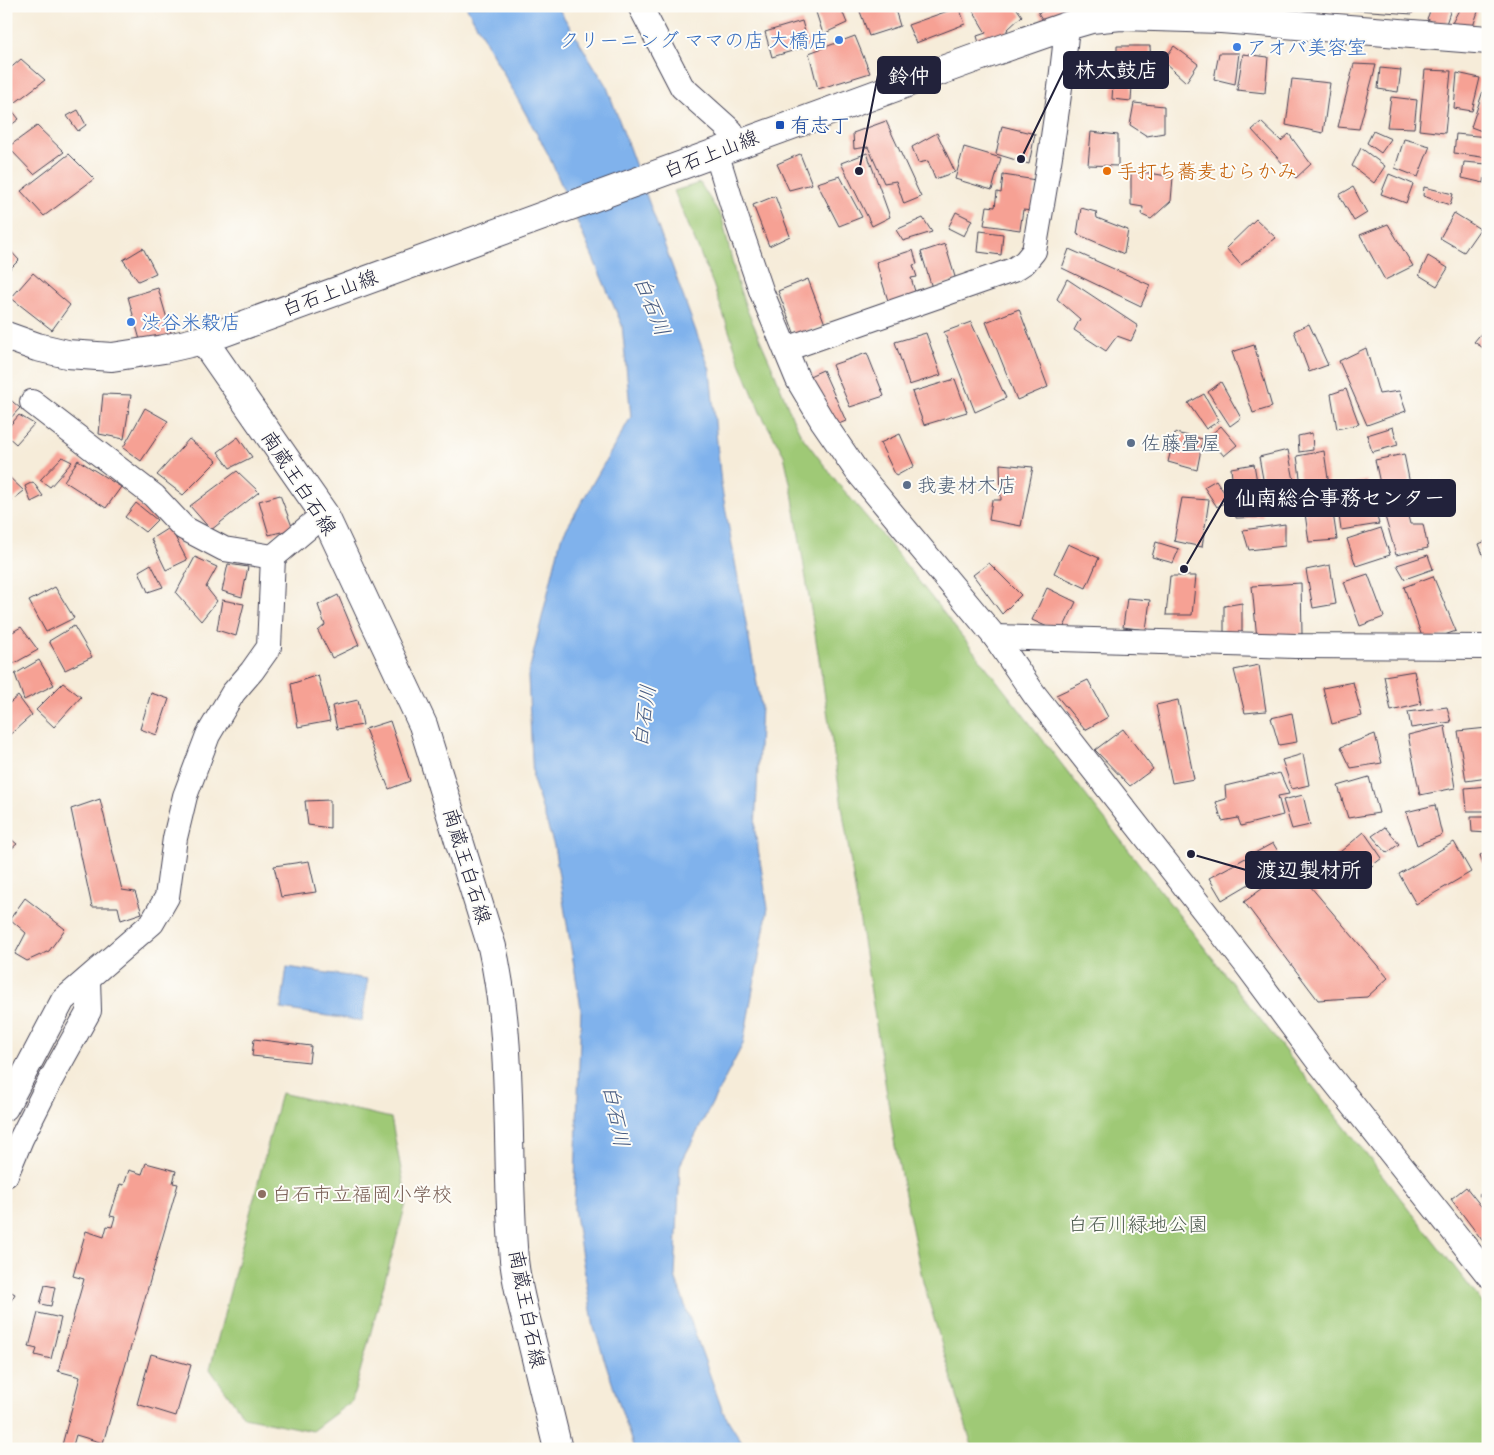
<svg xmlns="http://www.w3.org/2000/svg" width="1494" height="1455" viewBox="0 0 1494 1455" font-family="Caveat,'Klee One',sans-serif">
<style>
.green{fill:#9fc976;stroke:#607658}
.water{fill:#80b2ec;stroke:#516a94}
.building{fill:#f6a194}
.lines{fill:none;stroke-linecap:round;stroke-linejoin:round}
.minor-casing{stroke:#424053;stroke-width:26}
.secondary-casing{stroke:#424053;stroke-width:30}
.primary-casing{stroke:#424053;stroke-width:30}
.minor{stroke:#fff;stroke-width:24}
.secondary{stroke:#fff;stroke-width:28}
.primary{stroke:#fff;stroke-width:28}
.shop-dot{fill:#3f7fe0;stroke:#fdfcf7;stroke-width:2}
.transit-dot{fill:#1a4fb4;stroke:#fdfcf7;stroke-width:2}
.food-dot{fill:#e8710a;stroke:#fdfcf7;stroke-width:2}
.service-dot{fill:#5c6f8a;stroke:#fdfcf7;stroke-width:2}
.education-dot{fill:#8d6e63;stroke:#fdfcf7;stroke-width:2}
.labels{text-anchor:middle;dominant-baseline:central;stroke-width:4;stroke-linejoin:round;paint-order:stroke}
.shop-label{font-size:20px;fill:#366cbe;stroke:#fdfcf7;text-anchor:start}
.transit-label{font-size:20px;fill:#164399;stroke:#fdfcf7;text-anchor:start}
.street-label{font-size:20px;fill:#22223b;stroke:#fdfcf7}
.food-label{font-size:20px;fill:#c56008;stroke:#fdfcf7;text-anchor:start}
.service-label{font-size:20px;fill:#4e5e75;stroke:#fdfcf7;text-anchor:start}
.education-label{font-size:20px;fill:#785e54;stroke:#fdfcf7;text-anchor:start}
.park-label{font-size:20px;fill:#4e5c50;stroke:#fdfcf7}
.water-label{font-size:21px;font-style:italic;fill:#485c82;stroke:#fdfcf7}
.leader{fill:none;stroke:#22223b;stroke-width:2}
.callout-dot{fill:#22223b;stroke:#fdfcf7;stroke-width:2}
.callout{fill:#22223b;stroke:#22223b;stroke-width:2}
.callout-label{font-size:21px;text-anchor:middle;font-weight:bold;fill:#fff}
</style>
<rect width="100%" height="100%" fill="#fdfcf7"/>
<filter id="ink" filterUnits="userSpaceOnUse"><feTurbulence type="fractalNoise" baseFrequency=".02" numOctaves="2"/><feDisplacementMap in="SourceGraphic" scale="10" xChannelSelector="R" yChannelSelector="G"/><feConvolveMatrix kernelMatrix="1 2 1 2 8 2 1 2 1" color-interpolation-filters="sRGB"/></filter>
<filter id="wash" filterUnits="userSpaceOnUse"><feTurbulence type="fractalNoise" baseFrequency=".0096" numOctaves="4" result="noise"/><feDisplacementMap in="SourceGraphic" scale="20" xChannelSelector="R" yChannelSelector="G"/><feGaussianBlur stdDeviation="1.12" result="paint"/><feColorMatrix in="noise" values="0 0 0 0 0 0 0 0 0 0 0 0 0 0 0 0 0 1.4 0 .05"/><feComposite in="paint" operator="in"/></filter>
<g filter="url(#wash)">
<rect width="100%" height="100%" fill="#f6ecd9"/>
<!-- green -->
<g class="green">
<path d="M700,183L722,218L737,282L747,310L773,369L793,419L801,435L841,487L891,546L976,654L1228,978L1488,1310V1449H973L923,1282L895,1146L820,665L792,492L784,455L760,412L739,360L713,284L674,191Z"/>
<path d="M281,1093L391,1118L407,1200L352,1401L312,1431L244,1417L210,1369Z"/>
</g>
<!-- water -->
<g class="water">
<path d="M466,6H557L607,87L710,370L721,484L761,706L755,831L768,908L743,1044L680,1165L675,1277L723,1412L746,1449H634L594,1328L574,1209L581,1008L554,846L533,780L528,676L561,538L631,417L622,325L548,154Z"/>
<path d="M287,967L368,979L362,1021L281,1009Z"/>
</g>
<g id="blocks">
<!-- building -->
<g class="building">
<path d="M814,6H840L847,23L823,34Z"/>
<path d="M858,6H894L900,26L869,36Z"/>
<path d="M970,6H1015L1022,16L1007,30L1008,44L982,53L977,36L986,33Z"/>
<path d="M1054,6H1068L1073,19L1049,29L1038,13Z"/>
<path d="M1331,6H1414L1412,14L1330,8Z"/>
<path d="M1432,6H1452L1445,27L1427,19Z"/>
<path d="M1461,6H1480L1470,35L1451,25Z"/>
<path d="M959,7L965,24L916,43L908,25Z"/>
<path d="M802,21L809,46L772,57L765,32Z"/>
<path d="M855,36L870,73L818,89L809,53Z"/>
<path d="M1117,46H1150L1151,64H1117Z"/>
<path d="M1174,46L1198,64L1186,82L1163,61Z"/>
<path d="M1219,53H1239L1235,84L1214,79Z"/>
<path d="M1243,54L1268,57L1265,93L1237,90Z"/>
<path d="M21,59L45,80L16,102L6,93V72Z"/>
<path d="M1354,64L1376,65L1359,129L1338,127Z"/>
<path d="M1380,68L1401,70L1398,92L1378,89Z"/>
<path d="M1114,69H1133L1131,101L1112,99Z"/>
<path d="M1425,70L1451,71L1445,133L1419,130Z"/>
<path d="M1457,73L1480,78L1472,111L1454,108Z"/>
<path d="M1292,79L1330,83L1323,133L1286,125Z"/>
<path d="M1487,79L1488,130L1487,133L1471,127Z"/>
<path d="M1391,97L1417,100L1414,128L1387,127Z"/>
<path d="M6,103L19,119L6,129Z"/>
<path d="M1134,103L1164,106V133L1147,136L1130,125Z"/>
<path d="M78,110L86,125L78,131L67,116Z"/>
<path d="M886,121L921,197L904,204L896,181L884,183L868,147L854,149L853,133Z"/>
<path d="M1261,122L1281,141L1289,134L1311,164L1296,178L1252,130Z"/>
<path d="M37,126L64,152L34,174L8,147Z"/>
<path d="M1002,126L1035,134L1029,164L996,154Z"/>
<path d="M1373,131L1391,139L1381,153L1367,143Z"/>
<path d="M1091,132L1118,135V166L1088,165Z"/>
<path d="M937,133L955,172L935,179L928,161L918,163L912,147Z"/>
<path d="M1456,134L1488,137V158L1454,153Z"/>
<path d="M1404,139L1430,146L1418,177L1395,168Z"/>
<path d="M964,147L1001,158L992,190L955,179Z"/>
<path d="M1361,148L1385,166L1374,183L1352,166Z"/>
<path d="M867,153L890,217L872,226L841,163Z"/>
<path d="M69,154L94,179L44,216L21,191Z"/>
<path d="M800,154L812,184L789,190L777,164Z"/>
<path d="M1464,162L1487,164L1484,183L1462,178Z"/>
<path d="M1131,170L1173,177L1171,201L1151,219L1142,215L1143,207L1131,205Z"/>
<path d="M1389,174L1413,184L1406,203L1381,194Z"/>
<path d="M1003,175L1036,180L1032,211L1023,210L1020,230L984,225L987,206L995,207L997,192L1001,193Z"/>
<path d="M840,176L862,217L839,226L817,183Z"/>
<path d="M1353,187L1367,213L1354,221L1339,195Z"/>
<path d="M1424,187L1453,194L1450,205L1423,196Z"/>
<path d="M775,196L790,236L769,246L753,205Z"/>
<path d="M1081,208L1096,212L1097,218L1128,230L1124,254L1077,234Z"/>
<path d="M956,212L972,220L964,236L948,228Z"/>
<path d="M1454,213L1480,229L1464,252L1440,238Z"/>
<path d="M923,218L932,232L903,241L896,230Z"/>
<path d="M1256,219L1276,238L1241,265L1226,248Z"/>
<path d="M1388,224L1413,266L1385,280L1360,235Z"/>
<path d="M980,231L1003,234L1001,255L978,252Z"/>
<path d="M945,244L956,280L932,288L921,252Z"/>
<path d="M6,246L19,260L6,273Z"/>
<path d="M143,248L156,273L138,281L123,260Z"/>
<path d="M1069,249L1150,285L1141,306L1062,268Z"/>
<path d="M913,250L917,264L913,265L917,277L911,278L917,298L890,307L876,262Z"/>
<path d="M1428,256L1448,268L1437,286L1419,275Z"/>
<path d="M33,273L70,305L52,330L11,298Z"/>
<path d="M808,279L825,324L795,335L778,291Z"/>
<path d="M1067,279L1138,326L1131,341L1117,336L1106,351L1074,330L1080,319L1057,299Z"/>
<path d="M158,288L173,339L142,347L128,297Z"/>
<path d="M1019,309L1048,387L1017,400L986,322Z"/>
<path d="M971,322L1006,398L975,412L944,332Z"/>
<path d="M1309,324L1328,365L1309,372L1294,331Z"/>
<path d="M1488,325V351L1474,342Z"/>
<path d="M926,333L941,375L909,385L895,342Z"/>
<path d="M1254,345L1272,407L1253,413L1232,352Z"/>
<path d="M1366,348L1379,394L1399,391L1406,411L1367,425L1339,361Z"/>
<path d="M867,353L884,396L850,407L832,365Z"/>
<path d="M823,370L846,421L831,427L805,378Z"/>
<path d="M955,379L967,412L924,425L912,392Z"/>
<path d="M1221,382L1241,418L1230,426L1208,392Z"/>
<path d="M1346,389L1359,424L1337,429L1331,394Z"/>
<path d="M103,394L131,395L124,439L99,434Z"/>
<path d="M1204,394L1219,421L1206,429L1188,403Z"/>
<path d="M6,396L20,408L6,423Z"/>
<path d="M145,408L168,421L141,461L123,448Z"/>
<path d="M19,415L34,424L16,444L6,435V430Z"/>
<path d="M1221,426L1237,445L1224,456L1208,437Z"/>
<path d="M1393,427L1398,445L1372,452L1367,435Z"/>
<path d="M1175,433L1203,439L1197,470L1168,462Z"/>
<path d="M1312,433L1313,450L1299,452L1298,436Z"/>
<path d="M900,434L914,466L896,476L880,443Z"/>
<path d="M238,437L252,457L230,468L218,452Z"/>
<path d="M189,439L217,461L183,495L157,475Z"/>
<path d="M1288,450L1295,485L1265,490L1259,457Z"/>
<path d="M1324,451L1337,540L1309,542L1297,456Z"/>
<path d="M1404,454L1412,494L1383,498L1375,460Z"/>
<path d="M62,457L72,462L50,487L40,480Z"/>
<path d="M78,460L121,487L106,508L64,481Z"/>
<path d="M1000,464L1033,467L1021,526L989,520L992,500H1001Z"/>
<path d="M1254,464L1263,517L1236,518L1231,468Z"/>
<path d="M237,471L259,492L211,530L190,506Z"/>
<path d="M6,474L24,491L6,505Z"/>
<path d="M1216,480L1229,500L1217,507L1204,487Z"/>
<path d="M1367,480L1379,524L1341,530L1335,487Z"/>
<path d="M33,482L43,496L31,502L25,486Z"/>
<path d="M280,495L293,529L269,535L259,501Z"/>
<path d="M1182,498L1209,500L1202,547L1174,541Z"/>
<path d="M1404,500L1410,524H1423L1428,548L1396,555L1382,506Z"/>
<path d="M136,503L157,520L145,532L125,517Z"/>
<path d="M1285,524V546L1249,550L1243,530Z"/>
<path d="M170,527L187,560L166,570L151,539Z"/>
<path d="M1381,528L1390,555L1356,566L1347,539Z"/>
<path d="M1488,540V568L1479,544Z"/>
<path d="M1156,542L1179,549L1173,563L1152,557Z"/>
<path d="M1068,544L1099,558L1086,588L1054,573Z"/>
<path d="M1428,555L1433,569L1405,579L1397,565Z"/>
<path d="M195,557L217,567L206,587L217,601L201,621L176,593Z"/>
<path d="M989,563L1021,595L1002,614L973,575Z"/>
<path d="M151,564L163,587L148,592L139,571Z"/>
<path d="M228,564L248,567L242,597L222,591Z"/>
<path d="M1330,565L1336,604L1313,608L1306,570Z"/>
<path d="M1368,574L1384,617L1360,626L1344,582Z"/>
<path d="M1170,576H1196L1192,615H1166Z"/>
<path d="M1433,576L1456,631L1424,642L1404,587Z"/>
<path d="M1301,583L1302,634L1257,639L1252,586Z"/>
<path d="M55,587L74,618L46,632L29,601Z"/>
<path d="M1047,588L1076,602L1061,633L1032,620Z"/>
<path d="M338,595L359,645L332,658L318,631L325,625L318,605Z"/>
<path d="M1127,598L1150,600L1146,630L1123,627Z"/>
<path d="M222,600L244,604L236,636L217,630Z"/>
<path d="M1242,603V639L1224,640V606Z"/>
<path d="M74,626L92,657L65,670L49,641Z"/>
<path d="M21,627L38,650L13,664L6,652V636Z"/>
<path d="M39,660L54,685L24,700L15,674Z"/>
<path d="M1259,665L1266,711L1245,713L1234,670Z"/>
<path d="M1414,671L1421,704L1391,711L1384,676Z"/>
<path d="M318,675L330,721L298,727L291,684Z"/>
<path d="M1088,680L1108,717L1085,730L1056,695Z"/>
<path d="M1353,682L1362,716L1332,724L1323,688Z"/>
<path d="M63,683L81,697L54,727L36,710Z"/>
<path d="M151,693L169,699L157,735L140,729Z"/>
<path d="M18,696L32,715L6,738V706Z"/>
<path d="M358,700L363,725L337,729L332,706Z"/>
<path d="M1178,700L1194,779L1172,783L1156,705Z"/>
<path d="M1447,707L1451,722L1411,728L1408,712Z"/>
<path d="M1292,713L1297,742L1279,745L1271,718Z"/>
<path d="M390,721L410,781L389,789L365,729Z"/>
<path d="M1445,726L1455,788L1420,795L1408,735Z"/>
<path d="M1487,728L1488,778L1466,781L1458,731Z"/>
<path d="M1123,729L1153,769L1130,786L1095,750Z"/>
<path d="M1375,734L1382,763L1351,768L1341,747Z"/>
<path d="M1303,754L1309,785L1292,789L1282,760Z"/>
<path d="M1280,773L1289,794L1278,796L1283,815L1241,826L1238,818L1222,821L1216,802L1226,799L1225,786Z"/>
<path d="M1369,777L1379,813L1348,818L1338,786Z"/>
<path d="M1488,786V811H1467L1465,788Z"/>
<path d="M1303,795L1310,825L1292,829L1283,800Z"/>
<path d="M100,799L122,890L135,892L142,913L121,920L118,907H92L71,809Z"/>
<path d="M330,800V828L308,825L305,801Z"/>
<path d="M1435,805L1442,835L1417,845L1406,812Z"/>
<path d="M1471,817H1488V833L1472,832Z"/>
<path d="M1385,827L1399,844L1387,853L1372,836Z"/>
<path d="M1364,832L1382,858L1355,879L1334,857Z"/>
<path d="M6,835L17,844L6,853Z"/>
<path d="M1454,842L1471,872L1416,904L1399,874Z"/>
<path d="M1273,843L1285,863L1222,900L1209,878Z"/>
<path d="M1488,852V877L1480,855Z"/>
<path d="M309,861L316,892L281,897L274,866Z"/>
<path d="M1293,866L1388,978L1367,997L1318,1000L1244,902Z"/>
<path d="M25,898L65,929L49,951L27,961L15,954L26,933L10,919Z"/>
<path d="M254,1039L311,1046L309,1062L252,1056Z"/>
<path d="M146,1163L176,1171L173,1183L178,1184L103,1443L76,1435L72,1449H61L80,1377L58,1371L84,1279L73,1276L86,1231L104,1237L107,1226L112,1227L115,1217L110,1216L120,1184L124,1185L129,1170L142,1174Z"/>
<path d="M1466,1187L1488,1215V1248L1451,1199Z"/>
<path d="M1488,1189V1206L1479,1195Z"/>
<path d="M45,1285L55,1287L51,1306L40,1304Z"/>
<path d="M6,1289L15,1294L6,1309Z"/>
<path d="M38,1313L61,1318L51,1359L35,1355L37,1349L29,1347Z"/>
<path d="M151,1354L191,1365L176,1416L137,1404Z"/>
</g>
</g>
</g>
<g filter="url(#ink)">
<use href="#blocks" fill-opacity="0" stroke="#424053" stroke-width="1"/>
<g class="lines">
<!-- minor casing -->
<g class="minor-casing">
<g id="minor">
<path d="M640,6L682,87L731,131L736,144"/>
<path d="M716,152L737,220L762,293L798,380L823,422L856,470L995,637L1034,694L1245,963L1321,1065L1488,1275"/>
<path d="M786,349L1013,270L1025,262L1034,251C1047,176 1060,101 1067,26"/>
<path d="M32,402L154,496L184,528L224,549L273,557L324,514"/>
<path d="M995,637L1295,646L1488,647"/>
<path d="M6,1108L63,1000L152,923L167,897L175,838L185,796L208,735L233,693L252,671L269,647L273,557"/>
<path d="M6,1175L21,1139L50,1081L89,1011L88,979"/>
</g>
</g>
<!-- secondary casing -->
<g class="secondary-casing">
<path id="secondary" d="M203,340L324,514L423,725L492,947C515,1049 505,1156 514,1260C517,1287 524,1313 531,1338C540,1375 549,1412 558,1449"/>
</g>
<!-- primary casing -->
<g class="primary-casing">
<path id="primary" d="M6,336L37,347L67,354L112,357L164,349L203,340L970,60L1067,26L1091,19L1121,16L1221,19L1488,40"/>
</g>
<!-- minor -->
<use href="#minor" class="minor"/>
<!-- secondary -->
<use href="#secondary" class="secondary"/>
<!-- primary -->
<use href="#primary" class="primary"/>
</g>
</g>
<!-- markers -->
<g class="shop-dot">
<circle cx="839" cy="40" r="5"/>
<circle cx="1237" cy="47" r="5"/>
<circle cx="131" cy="322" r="5"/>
</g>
<rect class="transit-dot" x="775" y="120" width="10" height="10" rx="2.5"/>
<circle class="food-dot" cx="1107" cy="171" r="5"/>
<g class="service-dot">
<circle cx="1131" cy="443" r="5"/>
<circle cx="907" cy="485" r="5"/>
</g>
<circle class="education-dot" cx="262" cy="1194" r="5"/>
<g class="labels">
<!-- shop labels -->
<g class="shop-label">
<text x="829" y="40" text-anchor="end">クリーニング ママの店 大橋店</text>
<text x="1247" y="47">アオバ美容室</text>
<text x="141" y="322">渋谷米穀店</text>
</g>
<!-- transit labels -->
<g class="transit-label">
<text x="790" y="125">有志丁</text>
</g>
<!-- street labels -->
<g class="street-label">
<text transform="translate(711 154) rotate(-21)">白石上山線</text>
<text transform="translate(330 293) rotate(-20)">白石上山線</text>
<text transform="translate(299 483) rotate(57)">南蔵王白石線</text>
<text transform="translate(467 866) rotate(73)">南蔵王白石線</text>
<text transform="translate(527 1309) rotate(79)">南蔵王白石線</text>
</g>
<!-- food labels -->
<g class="food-label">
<text x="1117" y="171">手打ち蕎麦むらかみ</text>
</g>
<!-- service labels -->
<g class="service-label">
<text x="1141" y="443">佐藤畳屋</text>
<text x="917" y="485">我妻材木店</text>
</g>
<!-- education labels -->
<g class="education-label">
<text x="272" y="1194">白石市立福岡小学校</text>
</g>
<!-- park labels -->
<g class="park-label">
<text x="1138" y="1224">白石川緑地公園</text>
</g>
<!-- water labels -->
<g class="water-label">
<text transform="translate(652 306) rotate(68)">白石川</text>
<text transform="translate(644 716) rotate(-82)">白石川</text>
<text transform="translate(616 1116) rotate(79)">白石川</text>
</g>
</g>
<!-- callouts -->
<path class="leader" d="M1021 159L1064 70M859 171L878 75M1184 569L1225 498M1191 854L1246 870"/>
<g class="callout-dot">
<circle cx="1021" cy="159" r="5"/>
<circle cx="859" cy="171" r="5"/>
<circle cx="1184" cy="569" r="5"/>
<circle cx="1191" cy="854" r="5"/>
</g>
<g class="callout">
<rect x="1064" y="52" width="104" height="36" rx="5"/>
<rect x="878" y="57" width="62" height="36" rx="5"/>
<rect x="1225" y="480" width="230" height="36" rx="5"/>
<rect x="1246" y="852" width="125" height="36" rx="5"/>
</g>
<g class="callout-label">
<text x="1116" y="77">林太鼓店</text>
<text x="909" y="83">鈴仲</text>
<text x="1340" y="505">仙南総合事務センター</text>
<text x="1309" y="877">渡辺製材所</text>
</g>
<!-- margin -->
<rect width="1494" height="1455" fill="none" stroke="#fdfcf7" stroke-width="25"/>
</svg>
